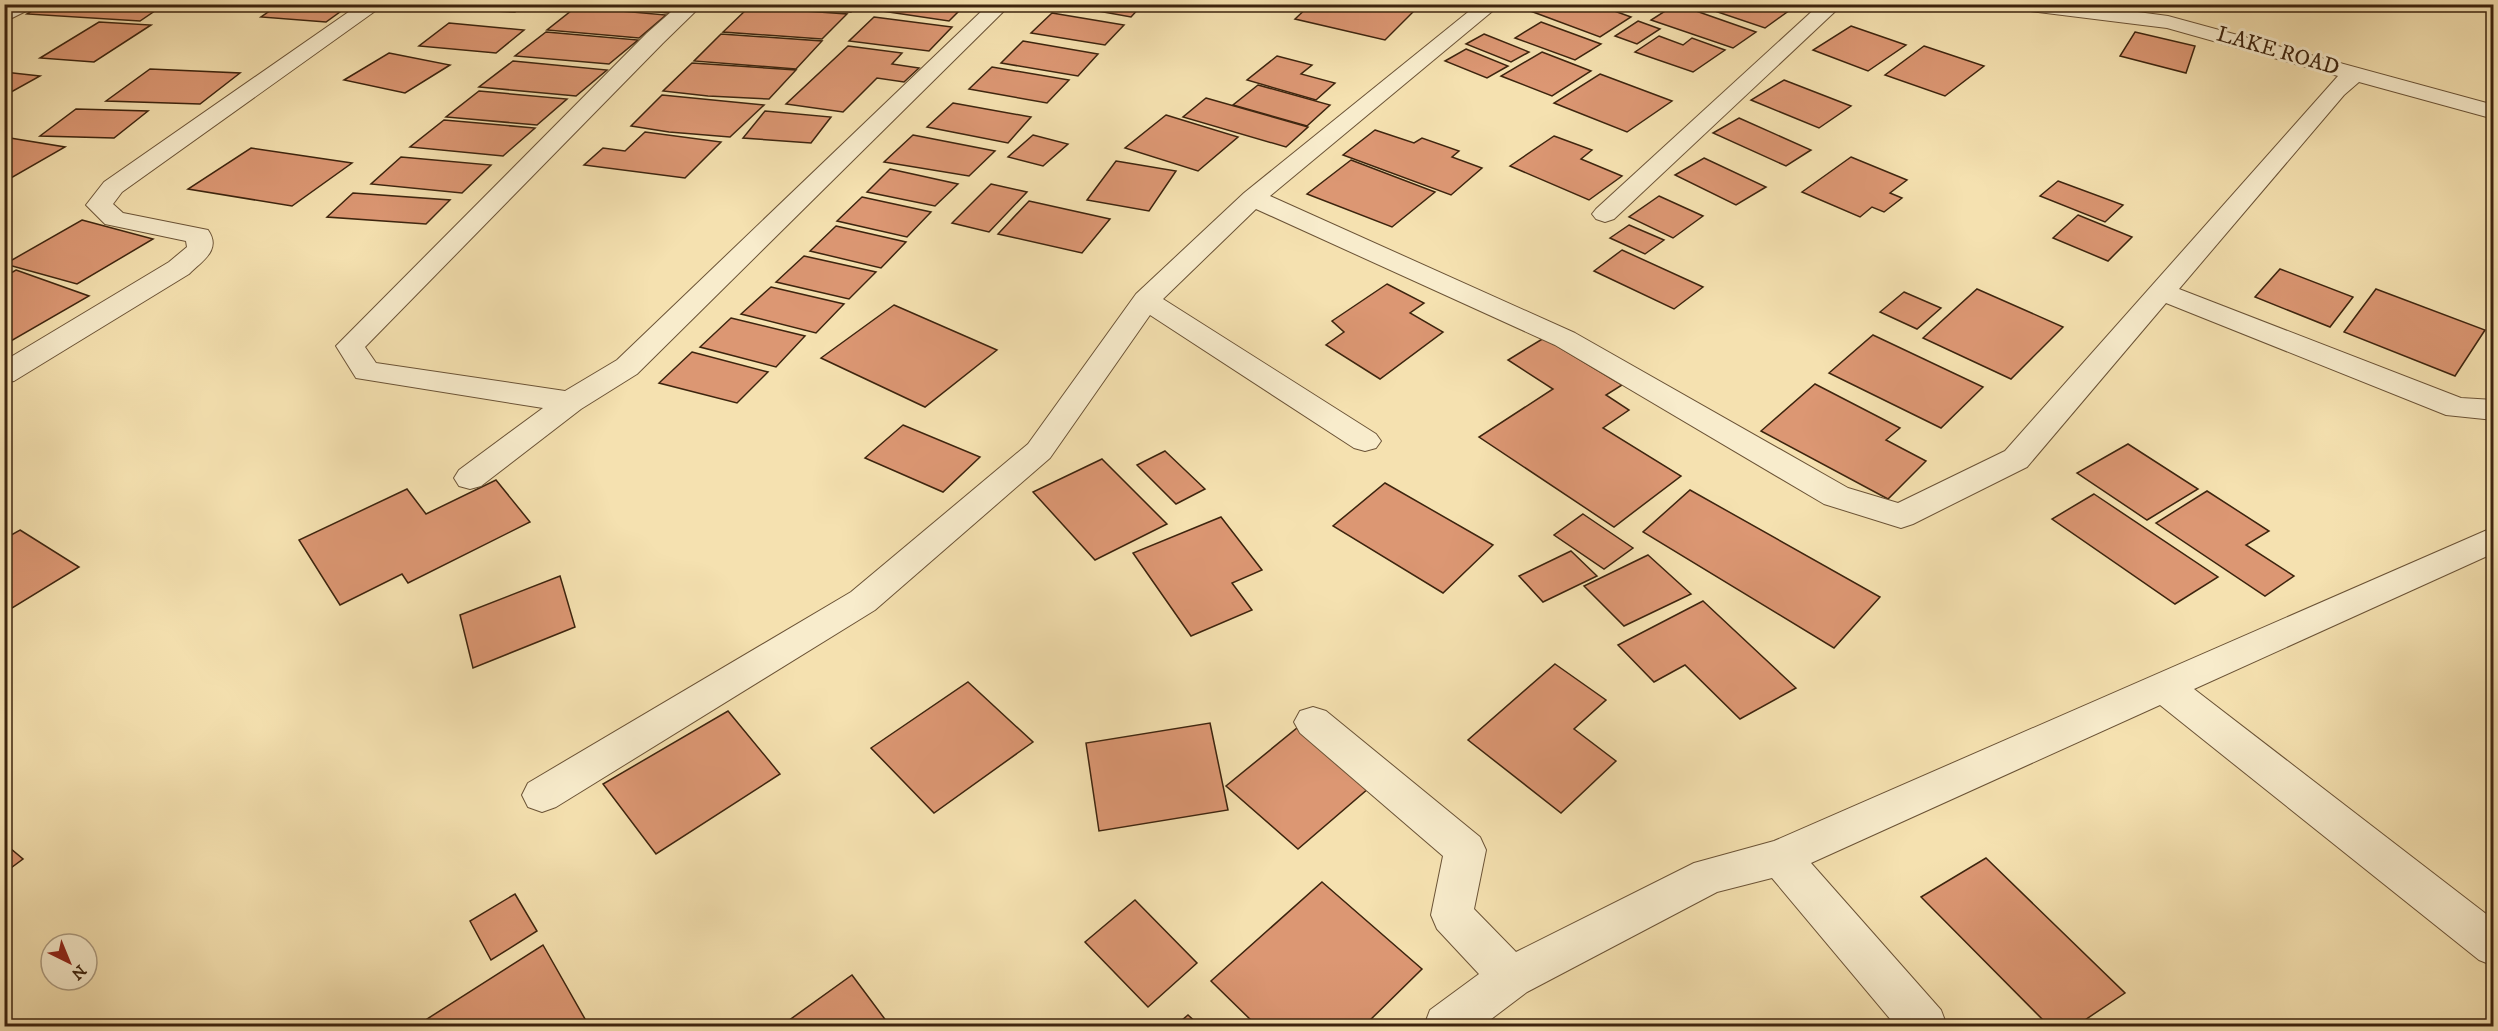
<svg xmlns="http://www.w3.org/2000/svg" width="2498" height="1031" viewBox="0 0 2498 1031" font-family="'IM FELL DW Pica',serif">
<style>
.building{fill:#dc9773;stroke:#3d240e;stroke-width:1.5}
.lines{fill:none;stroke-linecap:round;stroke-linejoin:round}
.minor-casing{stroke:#6b5336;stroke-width:2}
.minor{fill:#f8eccc;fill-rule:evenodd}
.labels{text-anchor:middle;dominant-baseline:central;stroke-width:6;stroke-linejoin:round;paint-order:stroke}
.far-street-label{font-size:22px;fill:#3d240e;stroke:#f8eccc}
</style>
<rect width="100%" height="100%" fill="#f5e1b0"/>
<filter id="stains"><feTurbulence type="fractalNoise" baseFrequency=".00333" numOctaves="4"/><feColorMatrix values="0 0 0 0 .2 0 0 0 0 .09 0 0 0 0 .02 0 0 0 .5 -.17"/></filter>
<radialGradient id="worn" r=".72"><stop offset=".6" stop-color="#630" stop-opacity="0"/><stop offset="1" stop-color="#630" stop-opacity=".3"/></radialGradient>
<!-- building -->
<g class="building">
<path d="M43,4H165L140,21L27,14Z"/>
<path d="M280,4H351L326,22L261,17Z"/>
<path d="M407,4H522L515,12L404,7Z"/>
<path d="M580,4H678L668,13Z"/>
<path d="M817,4H858L851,12L817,10L824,5Z"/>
<path d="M882,4H966L949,21L875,10Z"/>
<path d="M1059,4H1143L1131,17Z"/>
<path d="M1311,4H1385L1414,11L1385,40L1295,19Z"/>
<path d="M1533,4H1595L1631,17L1600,37L1525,9Z"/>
<path d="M1676,4L1756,32L1733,48L1651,20Z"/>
<path d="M1694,4H1774L1790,10L1765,28Z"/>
<path d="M576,7L666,15L639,38L547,30Z"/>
<path d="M749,7L847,14L822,39L723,32Z"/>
<path d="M1052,13L1124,25L1105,45L1031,33Z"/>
<path d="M874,17L952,27L929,51L849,41Z"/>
<path d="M1638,21L1660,29L1637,44L1615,36Z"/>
<path d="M99,22L151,25L94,62L40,58Z"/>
<path d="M1541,22L1601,44L1575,60L1515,38Z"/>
<path d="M449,23L524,30L496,53L419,46Z"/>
<path d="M1851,26L1906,45L1868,71L1813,50Z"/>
<path d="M546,32L638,40L609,64L515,56Z"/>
<path d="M2135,32L2195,46L2186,73L2120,56Z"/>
<path d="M721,34L822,41L796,69L694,61Z"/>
<path d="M1484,34L1529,52L1511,62L1466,44Z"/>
<path d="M1659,36L1683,45L1692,38L1725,50L1693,72L1635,52Z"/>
<path d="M1023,41L1098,54L1078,76L1001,63Z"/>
<path d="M848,46L902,53L892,64L919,68L904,82L877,78L843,112L786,104Z"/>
<path d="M1924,46L1984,66L1945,96L1885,75Z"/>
<path d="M1466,49L1508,66L1487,78L1445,61Z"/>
<path d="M1542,52L1591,71L1552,96L1501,76Z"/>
<path d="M389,53L450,65L405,93L344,80Z"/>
<path d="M1277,56L1312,65L1301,74L1335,83L1316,100L1247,80Z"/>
<path d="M513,61L607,70L576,96L479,87Z"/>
<path d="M692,63L796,70L769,99L708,96L663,91Z"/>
<path d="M992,67L1069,80L1047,103L969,89Z"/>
<path d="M150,69L240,73L200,104L106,101Z"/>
<path d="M4,72L40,76L4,96Z"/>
<path d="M1600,74L1672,101L1627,132L1554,103Z"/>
<path d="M1784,80L1851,106L1819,128L1751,100Z"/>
<path d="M1258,85L1330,105L1307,126L1233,105Z"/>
<path d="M479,91L567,99L537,125L446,117Z"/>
<path d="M662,95L764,105L730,137L669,132L631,126Z"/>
<path d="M1206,98L1308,127L1286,147L1183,117Z"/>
<path d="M953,103L1031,117L1008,143L927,127Z"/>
<path d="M76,109L148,111L114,138L40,136Z"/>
<path d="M765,111L831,117L811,143L743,138Z"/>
<path d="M1166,115L1238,137L1198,171L1125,148Z"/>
<path d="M1739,118L1811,150L1786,166L1713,133Z"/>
<path d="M444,120L535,128L503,156L410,147Z"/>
<path d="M1375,130L1414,143L1422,138L1459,151L1452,157L1482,168L1451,195L1343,155Z"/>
<path d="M645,132L721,142L685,178L584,165L603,148L625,151Z"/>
<path d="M913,135L995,151L969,176L884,162Z"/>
<path d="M1033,135L1068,144L1043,166L1008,157Z"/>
<path d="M1554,136L1592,150L1581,159L1622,176L1589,200L1510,166Z"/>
<path d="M4,137L65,147L4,182Z"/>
<path d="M251,148L352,163L292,206L188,189Z"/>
<path d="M401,157L491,165L462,193L371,184Z"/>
<path d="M1851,157L1907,180L1890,193L1902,198L1884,212L1872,207L1860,217L1802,192Z"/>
<path d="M1704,158L1766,187L1736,205L1675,175Z"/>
<path d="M1351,160L1435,192L1392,227L1307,194Z"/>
<path d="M1116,161L1176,171L1149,211L1087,200Z"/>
<path d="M890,169L958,184L935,206L867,192Z"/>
<path d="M2058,181L2123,205L2105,222L2040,196Z"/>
<path d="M991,184L1027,192L989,232L952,223Z"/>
<path d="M353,193L450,200L426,224L327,217Z"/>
<path d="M1659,196L1703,216L1673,238L1629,217Z"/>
<path d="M862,197L931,212L907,237L837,221Z"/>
<path d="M1029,201L1110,219L1082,253L998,234Z"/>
<path d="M2078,215L2132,237L2108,261L2053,238Z"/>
<path d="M82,220L153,239L77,284L5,264Z"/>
<path d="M1629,225L1664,240L1645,254L1610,238Z"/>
<path d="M836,226L906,242L881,268L810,251Z"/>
<path d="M1622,250L1703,287L1674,309L1594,271Z"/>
<path d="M804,256L876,272L849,299L776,282Z"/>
<path d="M2280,269L2353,297L2330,327L2255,297Z"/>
<path d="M16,270L89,296L4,345V277Z"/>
<path d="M1387,284L1424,303L1410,313L1443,332L1380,379L1326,345L1344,332L1332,321Z"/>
<path d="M771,287L844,304L816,333L741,314Z"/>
<path d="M1977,289L2063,327L2011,379L1923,338Z"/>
<path d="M2376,289L2485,330L2455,376L2344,332Z"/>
<path d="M1904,292L1941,308L1917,329L1880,312Z"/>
<path d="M894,305L997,350L925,407L821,358Z"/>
<path d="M731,318L805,336L776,367L700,347Z"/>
<path d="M1873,335L1983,387L1941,428L1829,373Z"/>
<path d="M1544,338L1622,385L1606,395L1629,410L1603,428L1681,476L1614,527L1479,437L1553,389L1508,360Z"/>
<path d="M692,352L768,372L737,403L659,383Z"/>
<path d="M1815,384L1900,428L1886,440L1926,461L1888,499L1761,431Z"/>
<path d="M903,425L980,457L943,492L865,458Z"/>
<path d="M2128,444L2198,489L2147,520L2077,473Z"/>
<path d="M1165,451L1205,489L1176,504L1137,465Z"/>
<path d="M1102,459L1167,524L1095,560L1033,492Z"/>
<path d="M496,480L530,522L408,583L402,574L340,605L299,540L407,489L426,514Z"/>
<path d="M1385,483L1493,545L1443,593L1333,526Z"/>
<path d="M1690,490L1880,597L1834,648L1643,532Z"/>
<path d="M2207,491L2269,531L2246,545L2294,576L2265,596L2156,523Z"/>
<path d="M2094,494L2218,577L2175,604L2052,519Z"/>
<path d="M1583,514L1633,548L1604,569L1554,535Z"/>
<path d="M1221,517L1262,570L1232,583L1252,610L1191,636L1133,553Z"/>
<path d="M20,530L79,567L4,613V539Z"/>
<path d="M1571,551L1597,576L1543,602L1519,576Z"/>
<path d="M1648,555L1691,594L1624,626L1584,586Z"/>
<path d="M560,576L575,627L473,668L460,615Z"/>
<path d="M1703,601L1796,688L1740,719L1685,665L1654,682L1618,645Z"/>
<path d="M1555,664L1606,700L1574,729L1616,761L1561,813L1468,740Z"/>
<path d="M968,682L1033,742L934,813L871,748Z"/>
<path d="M728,711L780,774L656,854L603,784Z"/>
<path d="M1210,723L1228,810L1099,831L1086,743Z"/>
<path d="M1297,728L1369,788L1298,849L1226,786Z"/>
<path d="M4,843L23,859L4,873Z"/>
<path d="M1986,858L2125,993L2076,1026H2049L1921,897Z"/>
<path d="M1322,882L1422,969L1364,1026H1257L1211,981Z"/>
<path d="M515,894L537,931L491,960L470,921Z"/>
<path d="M1135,900L1197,963L1148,1007L1085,942Z"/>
<path d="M543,945L589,1026H430L427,1019Z"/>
<path d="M852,975L890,1026H781Z"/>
<path d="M1188,1015L1200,1026H1175Z"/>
</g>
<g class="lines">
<!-- minor casing -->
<g class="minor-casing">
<g id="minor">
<path d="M9,4H35L32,8L4,22V7Z"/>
<path d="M360,4H385L122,192L113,204L123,213L208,230C222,250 202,261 189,274L14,381L4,383V361L169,262L187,247L186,241L105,224L86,205L104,182Z"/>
<path d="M680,4H703L663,43L365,347L376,363L565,391L617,360L989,4H1011L637,374L581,409L481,486L470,489L459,486L454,478L459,470L543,408L356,378L336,346L647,33Z"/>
<path d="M1478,4H1501L1270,196L1575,333L1848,488L1898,503L2005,451L2338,76L2167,28L2023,10L2016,8L2013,4H2077L2168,16L2494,105V119L2359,82L2344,95L2179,289L2461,398L2494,400V420L2446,415L2166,303L2027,467L1913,524L1901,528L1824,504L1555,345L1256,209L1163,299L1376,434L1381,441L1376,448L1365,451L1354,448L1150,315L1050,458L875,610L556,807L542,812L528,807L522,795L528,783L851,592L1028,444L1136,294L1244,193Z"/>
<path d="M1820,4H1843L1614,219L1605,222L1596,219L1592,214L1596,209Z"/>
<path d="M2494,527V553L2194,689L2494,920V966L2479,960L2160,705L1811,863L1941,1010L1947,1026H1896L1772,878L1717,892L1527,992L1482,1026H1424L1430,1010L1479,974L1437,929L1431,915L1443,856L1300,733L1294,722L1300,711L1313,707L1326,711L1480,837L1486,850L1474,909L1516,952L1694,863L1774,841Z"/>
</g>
</g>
<!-- minor -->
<use href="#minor" class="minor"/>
</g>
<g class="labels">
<!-- far-street labels -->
<g class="far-street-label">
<text transform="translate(2278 51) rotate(16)">LAKE ROAD</text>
</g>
</g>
<!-- margin -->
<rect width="2498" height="1031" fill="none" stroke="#f5e1b0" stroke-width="24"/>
<rect x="6" y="6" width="2486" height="1019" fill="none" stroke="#3d240e" stroke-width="3"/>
<rect x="12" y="12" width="2474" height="1007" fill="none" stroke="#3d240e" stroke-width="1.5"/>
<!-- north arrow -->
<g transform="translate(69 962) rotate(137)"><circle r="28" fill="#f8eccc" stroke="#ad9c80" stroke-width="1.5"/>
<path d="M0-4.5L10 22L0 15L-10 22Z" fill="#8f2418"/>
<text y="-9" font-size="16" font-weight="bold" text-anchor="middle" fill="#3d240e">N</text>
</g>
<rect width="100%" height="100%" filter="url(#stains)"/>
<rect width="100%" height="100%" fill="url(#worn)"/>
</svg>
